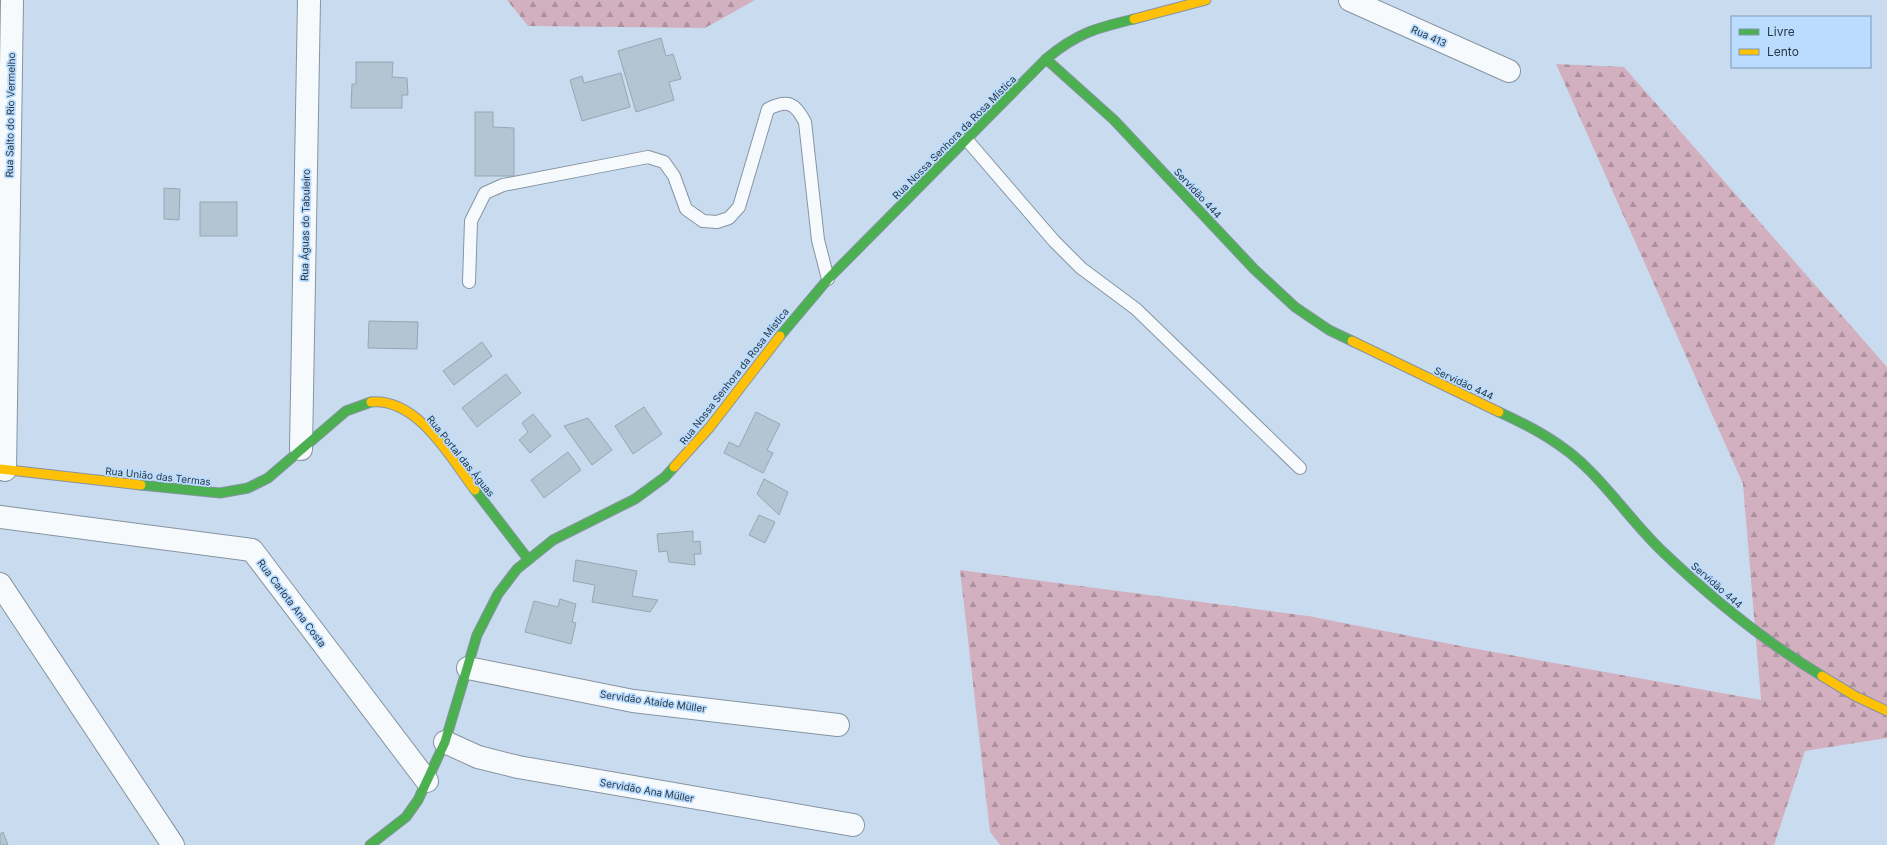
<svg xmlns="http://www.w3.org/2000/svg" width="1887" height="845" viewBox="0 0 1887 845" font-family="Inter,sans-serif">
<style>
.forest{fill:url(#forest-firs)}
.building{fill:#b3c5d2;stroke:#95a7b4}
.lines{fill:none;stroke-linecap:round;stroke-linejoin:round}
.lane-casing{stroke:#8594a2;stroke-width:14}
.street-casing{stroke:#8594a2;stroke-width:24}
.fast-casing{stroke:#8594a2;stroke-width:11}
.slow-casing{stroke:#8594a2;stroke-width:11}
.lane{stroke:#f7fafd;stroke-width:12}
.street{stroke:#f7fafd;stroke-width:22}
.fast{stroke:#4caf50;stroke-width:9}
.slow{stroke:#ffc107;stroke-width:9}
.labels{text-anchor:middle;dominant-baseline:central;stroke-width:3.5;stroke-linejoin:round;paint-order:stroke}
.street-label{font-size:10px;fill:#293745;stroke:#b9dcff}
</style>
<defs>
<pattern id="forest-firs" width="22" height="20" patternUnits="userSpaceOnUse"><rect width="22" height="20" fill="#d3b0c0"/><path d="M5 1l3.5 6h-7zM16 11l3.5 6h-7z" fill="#ab909e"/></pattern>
</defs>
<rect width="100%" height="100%" fill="#c9dcef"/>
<!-- forest -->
<g class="forest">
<path d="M507,0H755L705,28L528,26Z"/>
<path d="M1556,64L1624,67L1887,367V738L1805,751L1774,845H1000L990,832L960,570L1308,616L1466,647L1761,700L1743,484Z"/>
</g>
<!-- building -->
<g class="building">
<path d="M661,38L666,56L673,54L681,79L669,82L674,100L636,112L618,51Z"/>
<path d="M356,62H393L392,77L407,78L408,95H402V108H351L352,84H356Z"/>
<path d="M621,73L630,107L582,121L570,80L582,76L584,83Z"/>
<path d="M475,112H493V127L514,128V176H475Z"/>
<path d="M164,188L180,189L179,220L164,219Z"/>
<rect x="200" y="202" width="37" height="34"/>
<path d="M369,321L418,322L417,349L368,348Z"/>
<path d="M482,342L492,356L454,385L443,371Z"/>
<path d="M506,374L521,393L477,427L462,408Z"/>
<path d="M644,407L662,434L633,454L615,426Z"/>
<path d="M756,412L780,424L767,450L773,453L763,473L724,453L729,442L739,447Z"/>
<path d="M533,414L551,436L530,453L519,440L528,432L522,423Z"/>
<path d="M588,418L612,450L592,465L564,426Z"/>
<path d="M568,452L581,470L544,498L531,480Z"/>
<path d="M764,479L788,492L779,515L757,494Z"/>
<path d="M759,515L775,522L765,543L749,535Z"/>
<path d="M693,531V542L700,541L701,554H694L695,565L669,562L667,551L659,552L657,534Z"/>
<path d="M576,560L637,571L632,596L658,600L650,612L592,602L595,585L573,581Z"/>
<path d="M560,599L576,604L572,622L576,623L571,644L525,632L534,601L558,607Z"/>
<path d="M3,832L8,845H0V834Z"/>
</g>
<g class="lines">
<!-- lane casing -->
<g class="lane-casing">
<g id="lane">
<path d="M967,140L1054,241L1081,268L1136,309L1300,468"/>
<path d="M469,282L471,221L485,193L503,185L648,157L664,162L674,176L686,209L703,221L717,222L729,218L739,207L768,109C788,99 795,103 805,122L818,240L828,279"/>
</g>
</g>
<!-- street casing -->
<g class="street-casing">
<g id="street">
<path d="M1350,0L1509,71"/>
<path d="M301,449L309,0"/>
<path d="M5,470L12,0"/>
<path d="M0,517L252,550L427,781"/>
<path d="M0,584L173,845"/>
<path d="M468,668L633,701L838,725"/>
<path d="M445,742L478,757L518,767L853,825"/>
</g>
</g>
<!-- fast casing -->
<g class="fast-casing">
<g id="fast">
<path d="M1046,59L1114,120L1254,269L1295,307L1329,330L1352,341"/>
<path d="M780,336L828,279L1046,59C1077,33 1096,28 1134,19"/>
<path d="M1499,412C1532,427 1564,444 1590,471C1615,496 1636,526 1662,551C1711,598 1764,641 1822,676"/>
<path d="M141,485L220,493L248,488L268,478L346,411L371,402"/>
<path d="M475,490L528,559"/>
<path d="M370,845L406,817L418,800L445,742L477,635L498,594L517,569L553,540L635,499L665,477L674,467"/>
</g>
</g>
<!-- slow casing -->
<g class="slow-casing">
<g id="slow">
<path d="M1134,19L1206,0"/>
<path d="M1352,341L1499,412"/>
<path d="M371,402C418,398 450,457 475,490"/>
<path d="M674,467L710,427L780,336"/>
<path d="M0,469L141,485"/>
<path d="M1822,676L1855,696L1887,711"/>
</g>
</g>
<!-- lane -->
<use href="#lane" class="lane"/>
<!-- street -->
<use href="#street" class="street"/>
<!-- fast -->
<use href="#fast" class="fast"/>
<!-- slow -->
<use href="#slow" class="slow"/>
</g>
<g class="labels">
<!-- street labels -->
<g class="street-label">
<text transform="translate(1429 36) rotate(24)">Rua 413</text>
<text transform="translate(10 115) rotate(-89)">Rua Salto do Rio Vermelho</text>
<text transform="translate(954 137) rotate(-45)">Rua Nossa Senhora da Rosa Mística</text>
<text transform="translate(1198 193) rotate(47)">Servidão 444</text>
<text transform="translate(305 225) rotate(-89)">Rua Águas do Tabuleiro</text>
<text transform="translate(734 376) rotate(-52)">Rua Nossa Senhora da Rosa Mística</text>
<text transform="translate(1464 383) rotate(25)">Servidão 444</text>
<text transform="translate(461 456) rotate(51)">Rua Portal das Águas</text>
<text transform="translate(158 476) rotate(6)">Rua União das Termas</text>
<text transform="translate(1717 585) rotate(41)">Servidão 444</text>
<text transform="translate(292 603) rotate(53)">Rua Carlota Ana Costa</text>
<text transform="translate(653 701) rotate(8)">Servidão Ataíde Müller</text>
<text transform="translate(647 790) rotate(10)">Servidão Ana Müller</text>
</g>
</g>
<!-- legend -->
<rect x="1731" y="16" width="140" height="52" fill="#b9dcff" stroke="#7f9ab5"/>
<rect x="1739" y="29" width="20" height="6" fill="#4caf50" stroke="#7f9ab5"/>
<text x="1767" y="36" font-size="12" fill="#293745">Livre</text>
<rect x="1739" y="49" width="20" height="6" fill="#ffc107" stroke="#7f9ab5"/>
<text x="1767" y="56" font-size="12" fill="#293745">Lento</text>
</svg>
